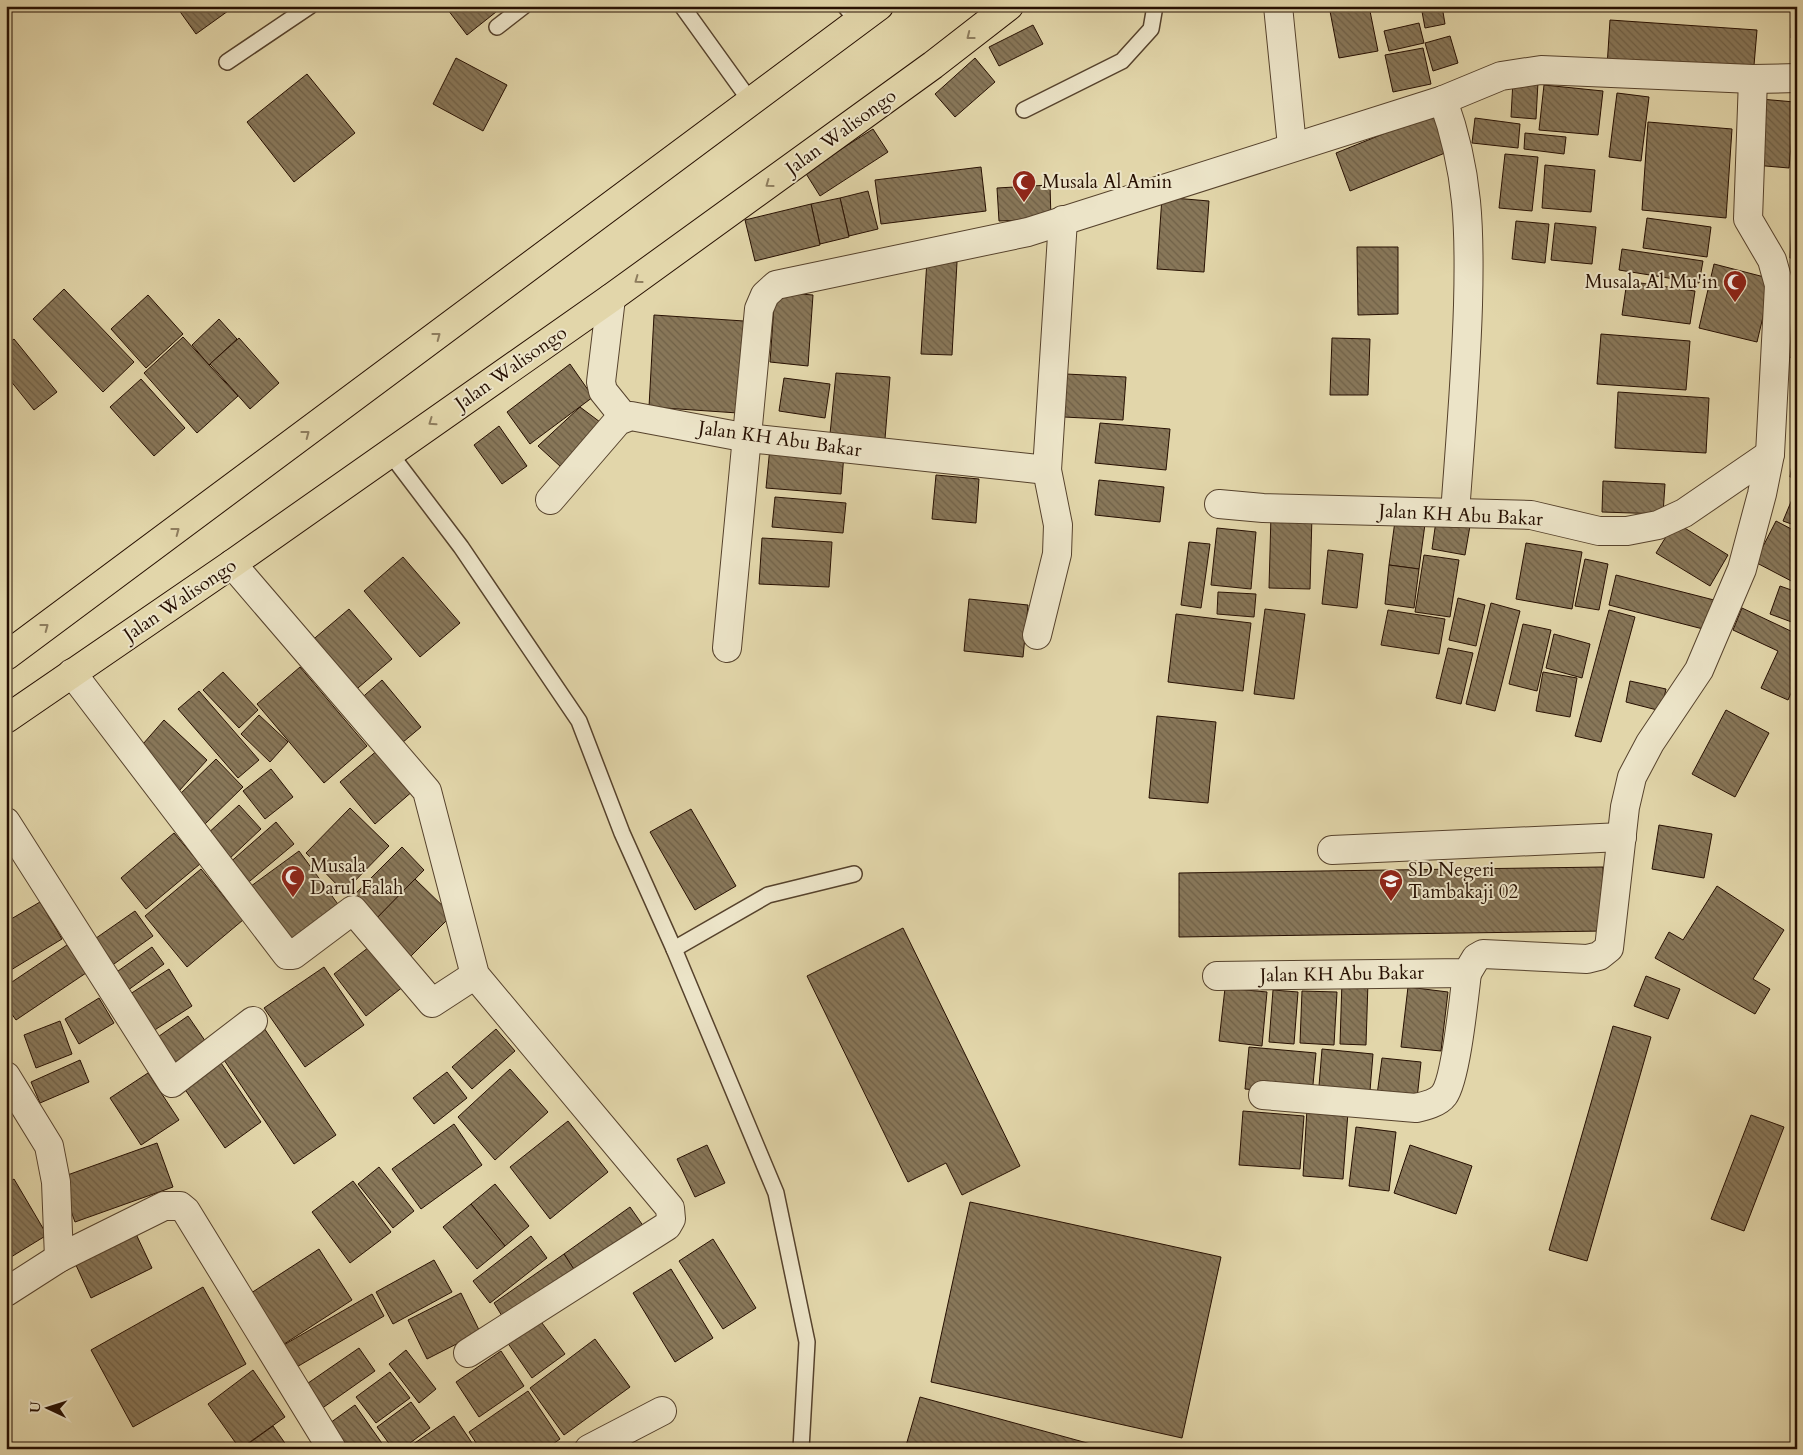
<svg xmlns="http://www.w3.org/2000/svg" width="1803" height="1455" viewBox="0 0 1803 1455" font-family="Cardo,serif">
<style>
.building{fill:url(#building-back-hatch);stroke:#271002}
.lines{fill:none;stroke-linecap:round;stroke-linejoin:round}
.service-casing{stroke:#56422c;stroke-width:18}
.minor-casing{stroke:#56422c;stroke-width:30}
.trunk-casing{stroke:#271002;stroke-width:30}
.service{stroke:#ece4c8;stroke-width:15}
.minor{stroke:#ece4c8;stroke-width:28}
.trunk{stroke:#e2d6aa;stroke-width:28}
.oneway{stroke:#8e7d5e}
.labels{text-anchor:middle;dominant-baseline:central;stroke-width:4;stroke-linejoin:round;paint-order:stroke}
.street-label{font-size:19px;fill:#271002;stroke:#ece4c8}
.poi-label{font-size:19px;fill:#271002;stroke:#ece4c8;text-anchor:start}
</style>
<defs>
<pattern id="building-back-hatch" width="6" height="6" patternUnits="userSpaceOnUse" patternTransform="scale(1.25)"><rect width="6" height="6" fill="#887759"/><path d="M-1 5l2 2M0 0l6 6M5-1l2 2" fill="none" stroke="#6f6047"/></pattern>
</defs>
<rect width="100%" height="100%" fill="#e2d6aa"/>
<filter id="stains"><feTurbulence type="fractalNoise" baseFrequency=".004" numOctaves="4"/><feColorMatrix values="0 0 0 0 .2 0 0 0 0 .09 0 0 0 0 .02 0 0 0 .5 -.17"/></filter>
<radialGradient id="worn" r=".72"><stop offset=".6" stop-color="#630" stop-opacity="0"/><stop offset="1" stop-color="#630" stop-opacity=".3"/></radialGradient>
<!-- building -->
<g class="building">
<path d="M176,6H235L196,34Z"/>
<path d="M445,6H500L501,8L467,35Z"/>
<path d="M1329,6H1369L1378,51L1339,58Z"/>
<path d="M1421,6H1442L1445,24L1425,28Z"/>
<path d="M1792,6H1797V39L1791,38Z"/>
<path d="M1610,20L1757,30L1753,77L1607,67Z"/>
<path d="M1419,23L1424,43L1389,51L1384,31Z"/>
<path d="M1033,25L1043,44L999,66L989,47Z"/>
<path d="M1450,36L1458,63L1433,71L1425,43Z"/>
<path d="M1423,48L1431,84L1393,92L1385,55Z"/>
<path d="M456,58L507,85L483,131L433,104Z"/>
<path d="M975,58L995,82L955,117L935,94Z"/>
<path d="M307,74L355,133L294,182L247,122Z"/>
<path d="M1513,80L1538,82L1536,119L1511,117Z"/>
<path d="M1544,85L1603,91L1598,135L1539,130Z"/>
<path d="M1617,93L1649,97L1641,161L1609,157Z"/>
<path d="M1760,99L1795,102L1789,168L1754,165Z"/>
<path d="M1440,111L1455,149L1350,191L1336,153Z"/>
<path d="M1475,118L1520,124L1518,148L1472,143Z"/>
<path d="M1648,122L1732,129L1726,218L1642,210Z"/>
<path d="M873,129L888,152L820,196L805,172Z"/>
<path d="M1525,133L1566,137L1564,154L1524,149Z"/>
<path d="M1797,151V193H1794Z"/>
<path d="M1505,154L1538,157L1532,211L1499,208Z"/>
<path d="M1545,165L1595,170L1591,212L1542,208Z"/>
<path d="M981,167L986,211L881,224L875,180Z"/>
<path d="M1050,185L1051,219L999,221L997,188Z"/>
<path d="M868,191L878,229L849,236L840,198Z"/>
<path d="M1794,193H1797V225H1792Z"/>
<path d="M1162,197L1209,201L1204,272L1157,269Z"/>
<path d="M840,198L849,237L820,244L811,204Z"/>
<path d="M811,204L820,245L755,261L745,220Z"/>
<path d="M1647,218L1711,227L1707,257L1643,248Z"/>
<path d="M1516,221L1549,224L1545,263L1512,259Z"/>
<path d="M1555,223L1596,227L1592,264L1551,260Z"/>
<path d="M1792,225H1797V258H1790Z"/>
<path d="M1357,247H1398V314L1358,315Z"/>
<path d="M1622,249L1703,261L1699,283L1619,270Z"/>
<path d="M927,260L957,262L952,355L921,354Z"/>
<path d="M1714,264L1772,279L1757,342L1699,328Z"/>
<path d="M1797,269V311H1792Z"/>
<path d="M1627,281L1695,291L1690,324L1622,315Z"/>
<path d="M64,289L134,362L103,392L33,319Z"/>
<path d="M775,292L813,295L808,366L770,362Z"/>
<path d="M148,295L183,334L146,368L111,329Z"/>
<path d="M1791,312L1797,313V358L1787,357Z"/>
<path d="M654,315L744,321L738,413L649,407Z"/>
<path d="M219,319L237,339L209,365L192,345Z"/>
<path d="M1601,334L1690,341L1686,390L1597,384Z"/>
<path d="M183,337L238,396L197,433L144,373Z"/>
<path d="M239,338L279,383L250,409L210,364Z"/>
<path d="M1332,338L1370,339L1368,395H1330Z"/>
<path d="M14,339L57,392L34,410L6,375V345Z"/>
<path d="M570,364L593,397L530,444L507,412Z"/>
<path d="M836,373L890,377L885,439L830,434Z"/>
<path d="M1066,374L1126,377L1123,420L1064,417Z"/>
<path d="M784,378L830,384L825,418L779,411Z"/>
<path d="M141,379L185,428L154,456L110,407Z"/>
<path d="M1797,388V428H1792Z"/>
<path d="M1618,392L1709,398L1706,453L1615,448Z"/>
<path d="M580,407L600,422L561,467L538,446Z"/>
<path d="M1100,423L1170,429L1166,470L1095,463Z"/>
<path d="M499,426L527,466L502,484L474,445Z"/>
<path d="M1795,446L1797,447V478L1790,477Z"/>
<path d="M770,447L844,453L841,494L766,488Z"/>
<path d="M936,475L979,479L976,523L932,519Z"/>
<path d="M1099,480L1164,487L1160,522L1095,515Z"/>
<path d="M1603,481L1665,484L1663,514L1602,512Z"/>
<path d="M775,497L846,503L843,533L772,527Z"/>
<path d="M1793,497L1797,498V526L1783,521Z"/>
<path d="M1271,514L1312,515L1310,589L1269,588Z"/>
<path d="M1437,514L1471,520L1465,555L1432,549Z"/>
<path d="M1395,521L1425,524L1419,569L1389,565Z"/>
<path d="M1776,521L1797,532V584L1755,562Z"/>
<path d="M1675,522L1728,555L1710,586L1656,553Z"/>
<path d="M1217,528L1256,532L1251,589L1211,585Z"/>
<path d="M762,538L832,542L829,587L759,584Z"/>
<path d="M1189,542L1210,544L1201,608L1181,605Z"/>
<path d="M1526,543L1582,552L1572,609L1516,599Z"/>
<path d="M1328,550L1363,554L1357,608L1322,604Z"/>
<path d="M1424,555L1459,560L1450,617L1415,612Z"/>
<path d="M403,557L460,623L420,657L364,591Z"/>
<path d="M1585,559L1608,564L1599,610L1575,606Z"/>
<path d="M1389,565L1419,569L1414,608L1385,604Z"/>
<path d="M1616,575L1714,600L1707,630L1609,605Z"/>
<path d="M1780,586L1797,592V624L1770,614Z"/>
<path d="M1218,592L1256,594L1254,617L1217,614Z"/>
<path d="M1458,598L1485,605L1476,646L1449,640Z"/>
<path d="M969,599L1028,605L1023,657L964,651Z"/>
<path d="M1491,603L1520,611L1495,711L1466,704Z"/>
<path d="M1742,608L1797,634V680L1788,700L1761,688L1778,651L1733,630Z"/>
<path d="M349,609L392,659L352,693L309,643Z"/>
<path d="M1265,609L1305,614L1294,699L1254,694Z"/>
<path d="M1388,610L1445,619L1439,654L1381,645Z"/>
<path d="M1609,610L1635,617L1601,742L1575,736Z"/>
<path d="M1176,614L1251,623L1243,691L1168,682Z"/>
<path d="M1523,624L1551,630L1537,691L1509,684Z"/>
<path d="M1554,634L1590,644L1582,678L1546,668Z"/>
<path d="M1448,648L1473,653L1461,704L1436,698Z"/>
<path d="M300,667L367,746L324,783L257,704Z"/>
<path d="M223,672L258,710L239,728L203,690Z"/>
<path d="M1543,672L1577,678L1570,717L1536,711Z"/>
<path d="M382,680L421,727L396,748L357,702Z"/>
<path d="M1630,681L1666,689L1661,711L1626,702Z"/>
<path d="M199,691L259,760L238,778L178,709Z"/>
<path d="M1726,710L1769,733L1735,797L1692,774Z"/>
<path d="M259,715L288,742L270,762L241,734Z"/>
<path d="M1157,716L1216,722L1208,803L1149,798Z"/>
<path d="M164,720L207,760L179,791L136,752Z"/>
<path d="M379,749L414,790L375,824L340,782Z"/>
<path d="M216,759L243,787L204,825L177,797Z"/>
<path d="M271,769L293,797L265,819L243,791Z"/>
<path d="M239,805L261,829L228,860L206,835Z"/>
<path d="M350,808L389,846L344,892L306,853Z"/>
<path d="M691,809L736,886L695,910L650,832Z"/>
<path d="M276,822L294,844L244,886L227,865Z"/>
<path d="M1659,825L1712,834L1704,878L1652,869Z"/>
<path d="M174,833L200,864L146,909L121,878Z"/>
<path d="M402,847L424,870L373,922L350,899Z"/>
<path d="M299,851L340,907L288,945L247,889Z"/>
<path d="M1603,867L1604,931L1179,937V873Z"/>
<path d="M201,869L243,920L187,967L145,916Z"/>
<path d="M415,879L452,915L409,958L373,922Z"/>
<path d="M1717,886L1784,930L1753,979L1770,989L1755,1014L1655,958L1669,932L1683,940Z"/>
<path d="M40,902L62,939L6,973V922Z"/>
<path d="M135,911L153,936L107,969L89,943Z"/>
<path d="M903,928L1020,1166L962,1195L946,1163L908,1182L807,976Z"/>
<path d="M1797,933V948L1791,945Z"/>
<path d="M373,944L404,986L366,1016L334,974Z"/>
<path d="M67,945L86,973L16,1020L6,1006V986Z"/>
<path d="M152,947L164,964L124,993L111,976Z"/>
<path d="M324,967L364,1025L305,1067L264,1008Z"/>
<path d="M169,969L192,1006L150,1033L127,996Z"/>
<path d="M1646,976L1680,989L1668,1019L1634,1006Z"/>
<path d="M1342,981L1368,982L1366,1045L1340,1044Z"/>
<path d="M1408,987L1448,992L1441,1051L1401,1047Z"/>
<path d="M1225,988L1267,992L1262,1046L1219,1041Z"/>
<path d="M1273,990L1298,992L1294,1044L1269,1042Z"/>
<path d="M1302,991L1337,992L1334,1045L1300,1043Z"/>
<path d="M99,998L114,1023L79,1044L65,1019Z"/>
<path d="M188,1016L208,1045L172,1071L152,1041Z"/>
<path d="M60,1021L72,1054L36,1068L24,1035Z"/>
<path d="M262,1025L336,1135L294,1164L220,1054Z"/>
<path d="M1613,1026L1651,1037L1587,1261L1549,1250Z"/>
<path d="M496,1029L515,1051L472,1089L452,1067Z"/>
<path d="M1249,1047L1316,1053L1312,1095L1245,1089Z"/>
<path d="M1322,1049L1373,1054L1370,1091L1319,1086Z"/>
<path d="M1382,1058L1421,1062L1417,1099L1377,1095Z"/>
<path d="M80,1060L89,1082L40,1103L31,1082Z"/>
<path d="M219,1060L261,1122L225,1148L182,1085Z"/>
<path d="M510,1069L548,1112L495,1160L458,1117Z"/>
<path d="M447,1072L467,1098L434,1124L413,1098Z"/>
<path d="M148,1073L179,1120L141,1145L110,1098Z"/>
<path d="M1307,1109L1348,1112L1343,1179L1303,1176Z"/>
<path d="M1243,1111L1304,1116L1300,1169L1239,1165Z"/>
<path d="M1751,1115L1784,1127L1744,1231L1711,1219Z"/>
<path d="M568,1121L608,1172L550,1219L510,1167Z"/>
<path d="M454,1124L482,1165L421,1209L392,1169Z"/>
<path d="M1356,1127L1396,1132L1389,1191L1349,1186Z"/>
<path d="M157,1143L173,1187L75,1222L59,1178Z"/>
<path d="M707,1145L725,1183L695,1197L677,1159Z"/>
<path d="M1410,1145L1472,1166L1456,1214L1394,1193Z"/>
<path d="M379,1167L414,1211L393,1228L358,1184Z"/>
<path d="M14,1179L47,1235L11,1257L6,1249V1184Z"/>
<path d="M353,1181L391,1232L350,1263L312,1212Z"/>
<path d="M495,1184L529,1226L505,1246L471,1204Z"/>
<path d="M970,1202L1221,1257L1182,1438L931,1382Z"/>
<path d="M471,1204L505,1246L477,1269L443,1227Z"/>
<path d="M630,1207L644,1227L577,1274L564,1254Z"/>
<path d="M136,1234L152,1268L91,1298L75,1263Z"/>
<path d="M531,1236L547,1258L490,1303L473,1281Z"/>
<path d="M713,1239L756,1308L723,1329L679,1261Z"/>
<path d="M319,1249L352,1300L278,1348L245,1297Z"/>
<path d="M564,1254L577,1274L507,1324L494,1303Z"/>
<path d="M434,1260L452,1292L393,1324L376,1292Z"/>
<path d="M671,1269L713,1338L675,1362L633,1293Z"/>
<path d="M203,1287L246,1364L133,1427L91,1350Z"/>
<path d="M461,1293L480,1332L427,1359L408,1320Z"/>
<path d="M372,1294L384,1316L295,1368L282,1346Z"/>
<path d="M539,1319L565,1354L532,1378L507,1342Z"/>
<path d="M595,1339L630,1387L564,1435L530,1388Z"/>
<path d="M359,1348L375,1371L314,1414L298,1390Z"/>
<path d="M406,1350L436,1389L419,1403L389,1364Z"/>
<path d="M501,1351L524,1386L479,1417L456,1382Z"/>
<path d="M253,1370L285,1417L240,1449L208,1404Z"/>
<path d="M390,1372L410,1398L376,1423L356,1397Z"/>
<path d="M528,1391L560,1439L546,1449H480L469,1432Z"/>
<path d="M920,1397L1109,1449H905Z"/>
<path d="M411,1402L430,1428L402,1449H393L377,1427Z"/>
<path d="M355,1405L386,1449H338L323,1428Z"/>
<path d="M454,1416L476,1449H406Z"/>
<path d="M273,1426L289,1449H241Z"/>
</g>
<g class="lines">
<!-- service casing -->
<g class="service-casing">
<g id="service">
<path d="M682,6L751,102"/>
<path d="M845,6L858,22"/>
<path d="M497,27L524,6"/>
<path d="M227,62L310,6"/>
<path d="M1024,110L1122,61L1151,29L1155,6"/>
<path d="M389,452L461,547L579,721L622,833L674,949L776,1193L807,1342L801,1449"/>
<path d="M674,949L768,895L854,874"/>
</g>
</g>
<!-- minor casing -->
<g class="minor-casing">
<g id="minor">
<path d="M1278,6L1292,146"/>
<path d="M1443,100C1469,172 1470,230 1468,305C1466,375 1460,444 1455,513"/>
<path d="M611,298L601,382L603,391L624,417"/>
<path d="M550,500L618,421L631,416L748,438L1047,470"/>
<path d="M1219,504L1263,508L1531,515L1599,531H1627L1658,525L1684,513L1770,454"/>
<path d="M232,564L427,791L475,975L670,1208L671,1219L667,1226L468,1353"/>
<path d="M1037,635L1057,554L1058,525L1047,470L1063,220"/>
<path d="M727,648L759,309L765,295L776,285L1028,232L1443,100L1501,76L1541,70L1753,79L1797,78"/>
<path d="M72,673L287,955H293L353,910L432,1003L475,975"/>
<path d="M6,822L172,1083L253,1021"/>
<path d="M1332,850L1622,837"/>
<path d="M1217,976L1467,973L1476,958L1483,954L1587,959L1599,956L1609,948L1625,807L1632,777L1650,743L1699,670L1742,569L1762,494L1770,454L1779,285L1772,260L1748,219L1753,79"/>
<path d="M6,1076L49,1146L56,1182L59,1258"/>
<path d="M1263,1095L1416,1108C1425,1106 1438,1103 1444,1095C1456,1079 1464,997 1467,973"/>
<path d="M6,1292L59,1258L164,1206H180L186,1211L332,1449"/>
<path d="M589,1449L662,1411"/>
</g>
</g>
<!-- trunk casing -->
<g class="trunk-casing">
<g id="trunk">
<path d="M6,656L879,6"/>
<path d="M6,719L232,564L611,298L933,65L1009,6"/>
</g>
</g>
<!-- service -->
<use href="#service" class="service"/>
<!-- minor -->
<use href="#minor" class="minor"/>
<!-- trunk -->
<use href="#trunk" class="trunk"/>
</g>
<!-- one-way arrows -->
<defs><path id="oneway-chevron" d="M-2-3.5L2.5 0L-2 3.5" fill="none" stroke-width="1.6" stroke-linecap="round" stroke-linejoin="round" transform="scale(1.25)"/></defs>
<g class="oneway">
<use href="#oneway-chevron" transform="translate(970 36) rotate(142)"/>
<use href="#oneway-chevron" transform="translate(769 184) rotate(144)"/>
<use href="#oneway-chevron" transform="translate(638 280) rotate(144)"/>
<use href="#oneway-chevron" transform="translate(437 336) rotate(-37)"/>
<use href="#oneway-chevron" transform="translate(432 422) rotate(145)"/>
<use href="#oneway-chevron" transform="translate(306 434) rotate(-37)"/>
<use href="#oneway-chevron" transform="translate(176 531) rotate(-37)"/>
<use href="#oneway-chevron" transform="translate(45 627) rotate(-37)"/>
</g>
<!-- icons -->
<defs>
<g id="mosque-pin" transform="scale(1.25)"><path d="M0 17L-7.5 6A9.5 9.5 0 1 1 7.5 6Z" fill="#8f2418" stroke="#ece4c8"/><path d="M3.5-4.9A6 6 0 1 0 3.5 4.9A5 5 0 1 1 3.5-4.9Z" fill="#fff"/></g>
<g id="school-pin" transform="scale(1.25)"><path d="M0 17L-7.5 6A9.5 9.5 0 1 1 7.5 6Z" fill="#8f2418" stroke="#ece4c8"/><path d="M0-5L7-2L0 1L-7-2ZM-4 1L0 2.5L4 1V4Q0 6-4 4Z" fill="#fff"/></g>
</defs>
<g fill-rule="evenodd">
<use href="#mosque-pin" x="1024" y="182"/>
<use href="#mosque-pin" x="1735" y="282"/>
<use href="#mosque-pin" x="293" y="877"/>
<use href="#school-pin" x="1391" y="881"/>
</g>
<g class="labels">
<!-- street labels -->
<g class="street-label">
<text transform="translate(841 132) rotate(-36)">Jalan Walisongo</text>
<text transform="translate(511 368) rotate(-35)">Jalan Walisongo</text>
<text transform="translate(780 439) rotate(8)">Jalan KH Abu Bakar</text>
<text transform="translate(1461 515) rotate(3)">Jalan KH Abu Bakar</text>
<text transform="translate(180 600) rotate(-34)">Jalan Walisongo</text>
<text transform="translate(1342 974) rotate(-1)">Jalan KH Abu Bakar</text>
</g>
<!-- poi labels -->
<g class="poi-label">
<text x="1042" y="182">Musala Al Amin</text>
<text x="1718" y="282" text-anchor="end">Musala Al Mu'in</text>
<text x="310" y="866">Musala<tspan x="310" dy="22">Darul Falah</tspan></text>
<text x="1408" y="870">SD Negeri<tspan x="1408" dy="22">Tambakaji 02</tspan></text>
</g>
</g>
<!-- margin -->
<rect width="1803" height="1455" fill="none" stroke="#e2d6aa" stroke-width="25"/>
<rect x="8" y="8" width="1788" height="1440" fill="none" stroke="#271002" stroke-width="2.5"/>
<rect x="12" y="12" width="1778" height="1430" fill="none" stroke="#271002"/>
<!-- north arrow -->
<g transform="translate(48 1408) rotate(274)" stroke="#ece4c8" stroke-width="4" paint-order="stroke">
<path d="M0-4L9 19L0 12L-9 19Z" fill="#271002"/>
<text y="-8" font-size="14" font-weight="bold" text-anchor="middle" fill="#271002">U</text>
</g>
<rect width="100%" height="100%" filter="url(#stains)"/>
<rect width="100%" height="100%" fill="url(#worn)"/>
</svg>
